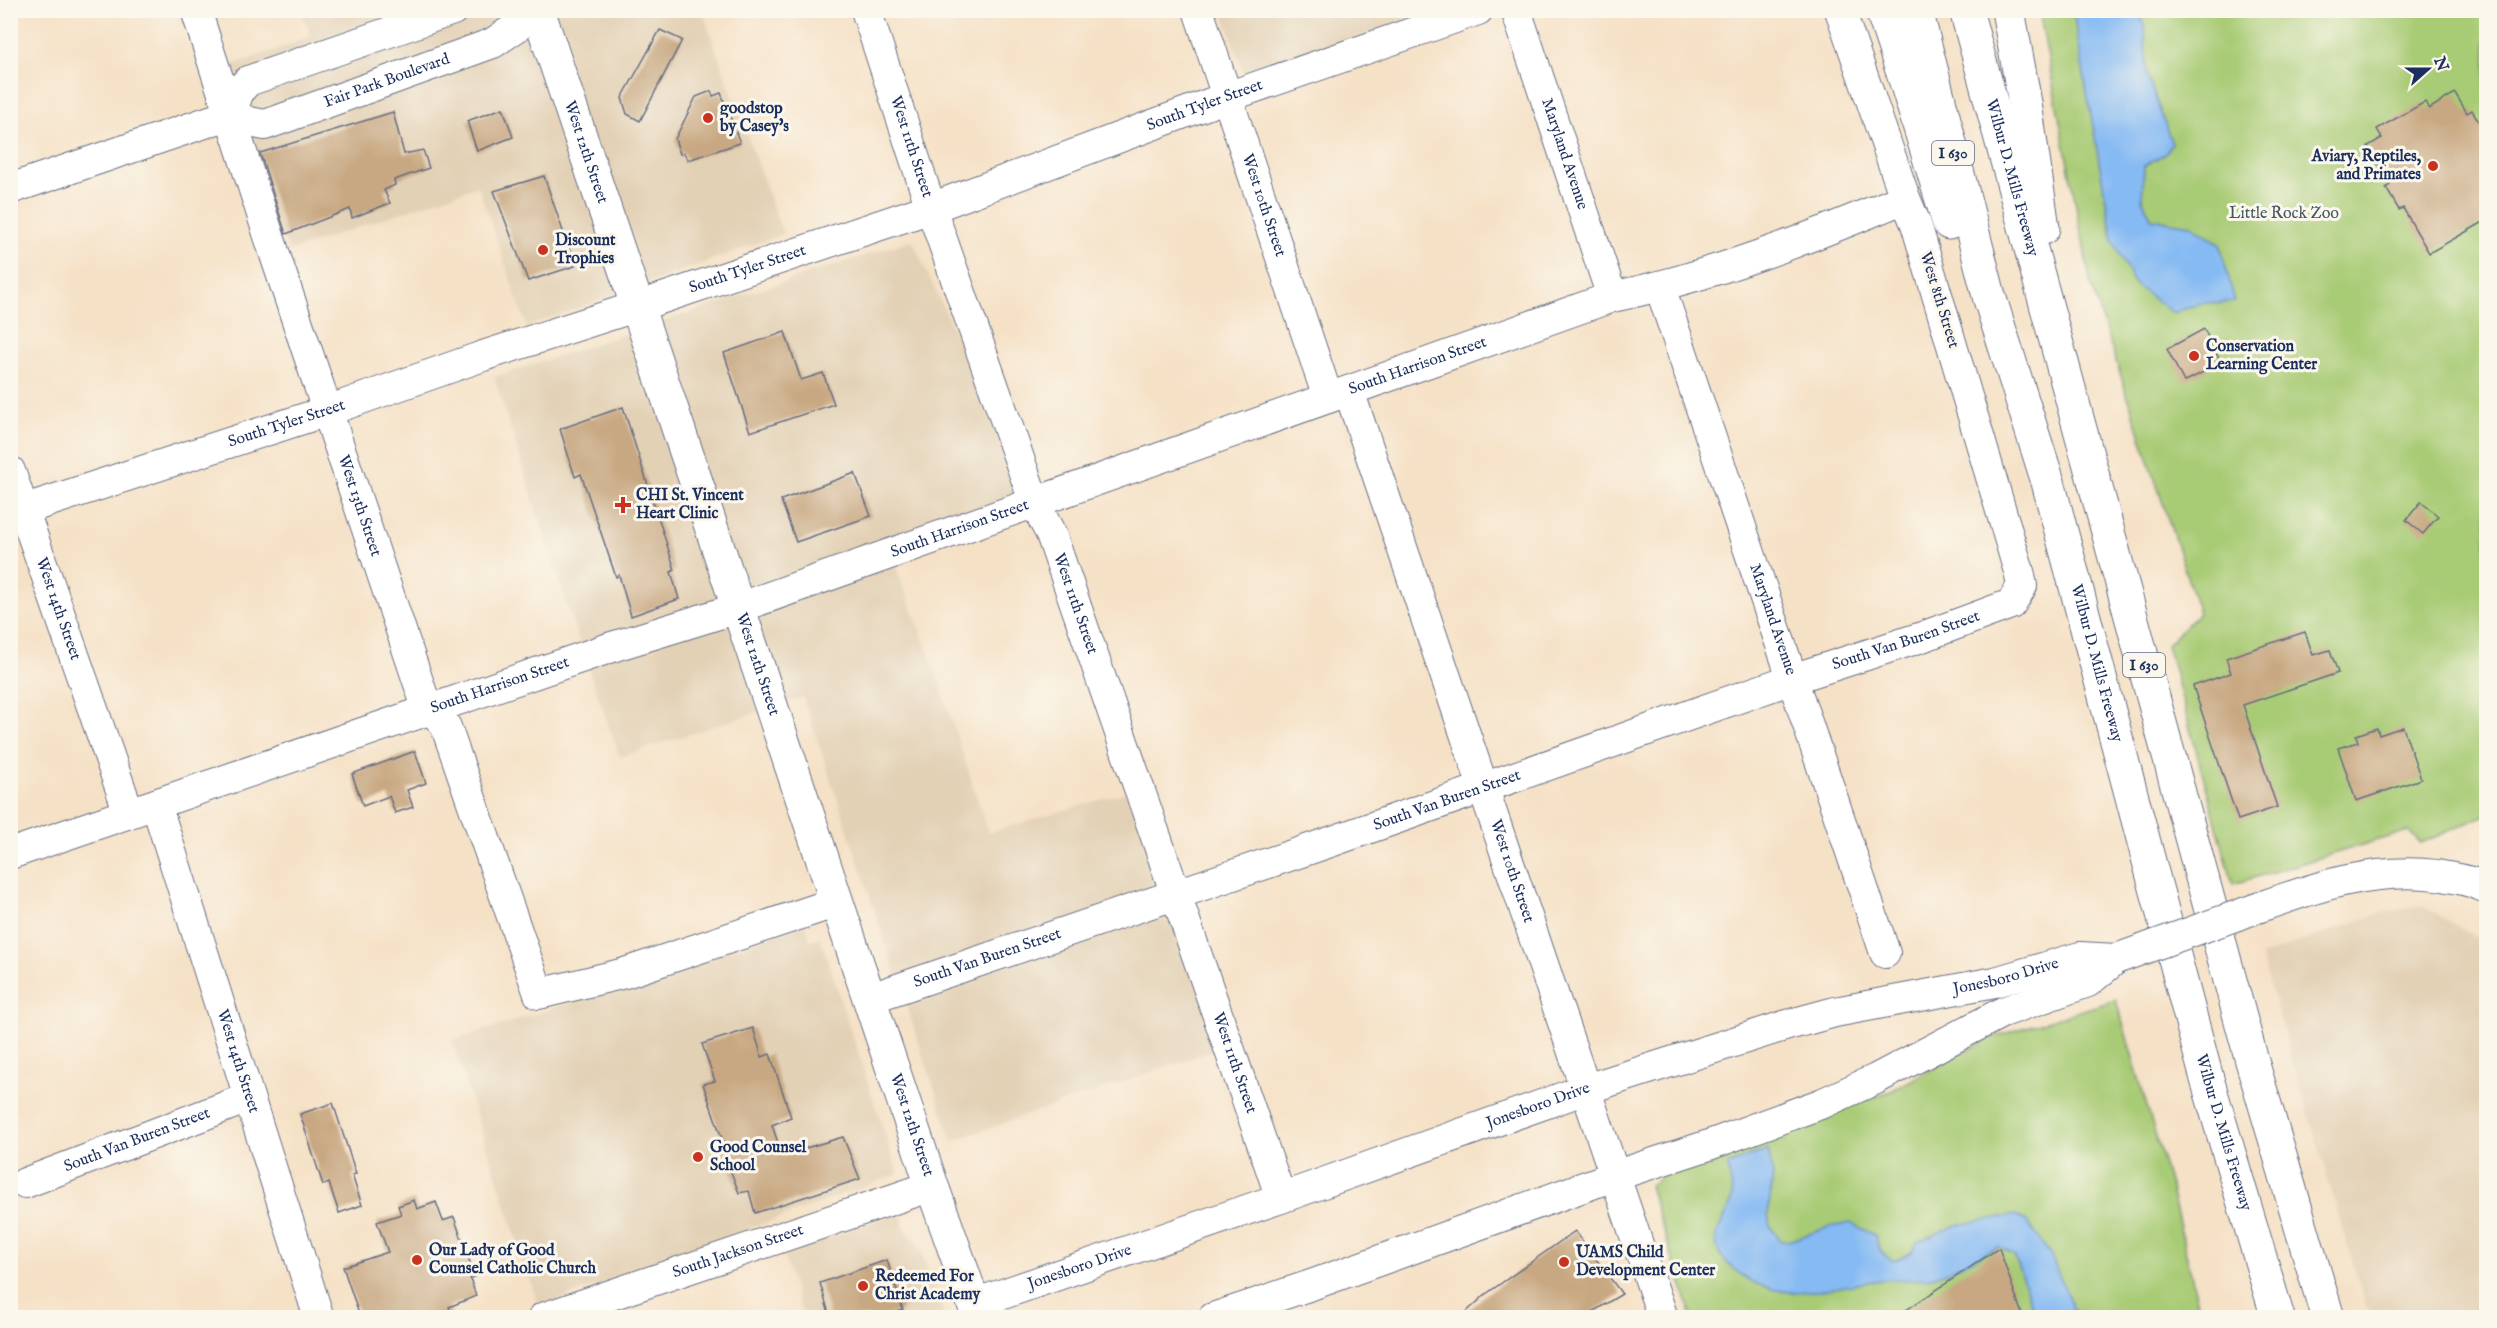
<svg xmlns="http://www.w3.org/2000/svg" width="2497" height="1328" viewBox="0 0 2497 1328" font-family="'IM FELL English',serif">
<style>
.built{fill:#e3d1b6}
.green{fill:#a8cb74;stroke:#627d69;stroke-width:1.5}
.water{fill:#85baf3;stroke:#5074a8;stroke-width:1.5}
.building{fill:#c8a882}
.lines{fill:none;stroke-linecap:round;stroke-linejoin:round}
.minor-casing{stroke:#676d82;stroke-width:32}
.major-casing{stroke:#676d82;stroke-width:35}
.highway-casing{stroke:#676d82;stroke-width:35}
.minor{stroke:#fff;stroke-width:30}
.major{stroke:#fff;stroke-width:33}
.highway{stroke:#fff;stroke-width:33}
.minor-bridge-casing{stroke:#676d82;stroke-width:32;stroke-linecap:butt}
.minor-bridge{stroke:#fff;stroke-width:30}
.poi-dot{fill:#c8321e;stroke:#fbf7ec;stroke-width:2}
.labels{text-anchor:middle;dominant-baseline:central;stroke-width:6;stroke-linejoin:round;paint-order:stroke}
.shield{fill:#fbf7ec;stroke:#5e6b89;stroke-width:1.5}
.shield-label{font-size:15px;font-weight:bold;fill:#1b2f5e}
.street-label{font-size:16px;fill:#1b2f5e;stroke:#fbf7ec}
.poi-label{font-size:16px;font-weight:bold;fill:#1b2f5e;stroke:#fbf7ec;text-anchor:start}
.park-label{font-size:16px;fill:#3e5664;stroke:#fbf7ec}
</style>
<rect width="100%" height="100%" fill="#fbf7ec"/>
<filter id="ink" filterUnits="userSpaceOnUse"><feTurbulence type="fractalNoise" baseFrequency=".0167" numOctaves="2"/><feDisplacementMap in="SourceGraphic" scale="12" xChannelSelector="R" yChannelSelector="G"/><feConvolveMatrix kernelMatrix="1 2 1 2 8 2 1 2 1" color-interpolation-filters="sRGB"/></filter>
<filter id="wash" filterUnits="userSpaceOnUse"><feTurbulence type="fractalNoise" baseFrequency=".008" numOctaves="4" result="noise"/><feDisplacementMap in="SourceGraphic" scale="24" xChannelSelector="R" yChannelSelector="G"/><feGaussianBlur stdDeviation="1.35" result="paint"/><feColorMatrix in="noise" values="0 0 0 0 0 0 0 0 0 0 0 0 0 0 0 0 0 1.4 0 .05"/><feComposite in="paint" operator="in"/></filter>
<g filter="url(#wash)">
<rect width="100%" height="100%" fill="#f5e1c6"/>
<!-- built -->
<g class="built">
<path d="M1222,10L1434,11L1245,76Z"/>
<path d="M302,11H702L783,234L527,327L478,186L289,251L231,114L232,65L311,37Z"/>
<path d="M912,240L1035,504L891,554L938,677L988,833L1140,788L1229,1045L952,1141L803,697L620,757L584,657L494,377Z"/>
<path d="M2423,906L2486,943V1317H2369L2261,956L2383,912Z"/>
<path d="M806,925L810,940L820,937L898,1174L539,1307L452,1041Z"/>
<path d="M901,1212L905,1230L918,1243L945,1317H803L783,1254Z"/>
</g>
<!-- green -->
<g class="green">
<path d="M2039,11H2486V815L2421,843L2408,831L2233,884L2167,645L2199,613L2091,285Z"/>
<path d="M2116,1000L2171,1189L2201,1317H1692L1649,1186L1664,1175L1891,1091L1990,1038Z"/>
</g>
<!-- water -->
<g class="water">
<path d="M2074,11H2137L2144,25L2147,75L2172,144L2166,153L2144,166L2142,199L2152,219L2192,225L2220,244L2235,302L2201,303L2173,313L2135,285L2113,241L2075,24Z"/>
<path d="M1768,1149L1773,1175L1768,1214L1770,1226L1781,1241H1788L1829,1227L1851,1223L1875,1235C1878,1249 1881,1255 1894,1261L1912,1252L1917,1242L1957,1225L2015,1215L2027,1221L2051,1256L2077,1317H2036L2014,1255L1999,1247C1976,1257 1952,1272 1928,1278C1913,1282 1897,1278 1882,1280C1829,1286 1780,1309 1734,1269C1727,1263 1720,1257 1717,1248C1712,1228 1731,1215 1732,1196C1732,1186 1729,1175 1728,1165Z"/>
</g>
<g id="blocks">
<!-- building -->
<g class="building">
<path d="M660,30L682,40L640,121L627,114L622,98Z"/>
<path d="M711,91L713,96L721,93L740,143L688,160L684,153L680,154L675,139L696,97Z"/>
<path d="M2455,93L2467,113L2472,110L2487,136V220L2429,253L2403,208L2399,210L2386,188L2390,185L2368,146L2382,138L2377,129L2425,102L2429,109Z"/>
<path d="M503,108L513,137L477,151L467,121Z"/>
<path d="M393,112L404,154L423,150L429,168L394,180L395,185L384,190L390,203L352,218L350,209L286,234L260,153Z"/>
<path d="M544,176L575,266L528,281L494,191Z"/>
<path d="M2204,329L2221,363L2184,382L2167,349Z"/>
<path d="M785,332L801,380L823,373L834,404L750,432L724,353Z"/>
<path d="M623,407L675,570L671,572L679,599L631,616L619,575L616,577L581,474L575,477L560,429Z"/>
<path d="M855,473L871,516L796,542L781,500Z"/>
<path d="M2421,502L2438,516L2423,534L2406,520Z"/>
<path d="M2305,632L2313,655L2330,650L2338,673L2243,705L2277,807L2238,820L2193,686L2231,673L2226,658Z"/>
<path d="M2403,727L2421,779L2356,801L2338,748L2358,742L2356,735L2377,728L2379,735Z"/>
<path d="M415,751L426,783L407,790L413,807L395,813L389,796L363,806L352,774Z"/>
<path d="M753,1028L762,1057L770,1054L791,1117L772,1125L782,1155L843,1137L860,1179L755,1213L749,1191L739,1193L723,1151L726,1150L703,1084L715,1081L702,1044Z"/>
<path d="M333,1103L356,1174L352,1175L362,1205L339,1213L329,1183L323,1185L300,1114Z"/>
<path d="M414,1200L417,1209L436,1202L443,1221L454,1217L475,1277L470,1278L476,1296L449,1307L452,1317H360L343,1267L388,1252L377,1222L401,1214L398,1206Z"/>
<path d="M1575,1231L1622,1294L1584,1317H1461L1486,1294Z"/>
<path d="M1999,1248L2023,1317H1896Z"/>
<path d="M887,1260L903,1310L882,1317H830L820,1283Z"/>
</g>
</g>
</g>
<g filter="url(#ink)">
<use href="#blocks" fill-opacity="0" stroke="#676d82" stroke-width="1.5"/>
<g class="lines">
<!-- minor casing -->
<g class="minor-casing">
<g id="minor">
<path id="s1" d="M196,10L277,261L423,696L446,727L539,994L625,973L837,902"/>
<path id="s2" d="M866,10L931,208L1035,504L1051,534L1281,1198"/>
<path id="s3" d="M1198,10L1328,398"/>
<path id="s4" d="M1516,10L1612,297"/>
<path d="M231,114L239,91L248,81L453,10"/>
<path id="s5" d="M10,189L231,114L249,122L265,125L493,43L518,26L532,10"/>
<path id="s6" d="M1660,287L1885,953"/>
<path id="s7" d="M1349,391L1663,1318"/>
<path id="s8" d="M10,471L129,813"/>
<path id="s9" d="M10,514L327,411L483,356L663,298L931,208L1227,97L1478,10"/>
<path id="s10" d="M156,804L319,1318"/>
<path id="s11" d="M10,854L615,646L738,608L1612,297C1714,276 1810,238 1905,198"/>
<path d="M2260,907C2318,886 2375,867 2437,875C2454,878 2471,880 2486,888"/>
<path id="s12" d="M871,998L1333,841L1792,679L1922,637L2011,604L2022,586L2020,575L1916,224L1905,198L1840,10"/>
<path id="s13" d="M25,1183L248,1098"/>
<path id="s14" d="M974,1304L1281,1198L1586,1089L1784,1026L1835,1012L1995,982L2080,957L2116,959"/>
<path id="s15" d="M543,1318L932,1186"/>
<path d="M1213,1318L1314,1284L1614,1176L1709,1145L1823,1103L1876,1079L2003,1012L2088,982L2116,959"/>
</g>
</g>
<!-- major casing -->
<g class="major-casing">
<g id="major">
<path id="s16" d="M538,10L932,1186L979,1318"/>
</g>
</g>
<!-- highway casing -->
<g class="highway-casing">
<g id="highway">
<path d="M1882,10L1906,82L1949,223"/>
<path id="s17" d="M1916,10L1989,296L2048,482L2207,1079L2278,1318"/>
<path id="s18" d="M1966,10L2252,1061L2328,1318"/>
<path d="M2008,10L2025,103L2043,228"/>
</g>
</g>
<!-- minor -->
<use href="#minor" class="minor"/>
<!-- major -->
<use href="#major" class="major"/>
<!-- highway -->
<use href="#highway" class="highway"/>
<!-- minor-bridge casing -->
<g class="minor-bridge-casing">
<path id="minor-bridge" d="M2116,959L2260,907"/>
</g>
<!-- minor-bridge -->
<use href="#minor-bridge" class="minor-bridge"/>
</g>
</g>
<!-- markers -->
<g class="poi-dot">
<circle cx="708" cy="118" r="6"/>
<circle cx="2433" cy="166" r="6"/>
<circle cx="543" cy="250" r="6"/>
<circle cx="2194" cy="356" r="6"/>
<path d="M620 496h6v6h6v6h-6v6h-6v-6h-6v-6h6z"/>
<circle cx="698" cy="1157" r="6"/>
<circle cx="417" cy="1260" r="6"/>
<circle cx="1564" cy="1262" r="6"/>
<circle cx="863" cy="1286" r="6"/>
</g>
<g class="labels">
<!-- shield labels -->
<g class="shield">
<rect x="1932" y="141" width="42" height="24" rx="4.5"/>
<rect x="2123" y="653" width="42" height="24" rx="4.5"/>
</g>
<g class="shield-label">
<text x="1953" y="153">I 630</text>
<text x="2144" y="665">I 630</text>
</g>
<!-- street labels -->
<g class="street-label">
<text stroke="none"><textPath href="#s5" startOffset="399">Fair Park Boulevard</textPath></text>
<text stroke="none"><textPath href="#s9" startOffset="1263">South Tyler Street</textPath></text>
<text stroke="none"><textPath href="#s2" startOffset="144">West 11th Street</textPath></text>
<text stroke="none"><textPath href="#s16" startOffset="150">West 12th Street</textPath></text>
<text stroke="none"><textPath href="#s4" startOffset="152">Maryland Avenue</textPath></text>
<text stroke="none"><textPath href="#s18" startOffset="174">Wilbur D. Mills Freeway</textPath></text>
<text stroke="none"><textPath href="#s3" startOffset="206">West 10th Street</textPath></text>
<text stroke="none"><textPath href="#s9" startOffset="777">South Tyler Street</textPath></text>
<text transform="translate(1939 300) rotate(73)">West 8th Street</text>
<text stroke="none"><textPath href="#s11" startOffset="1490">South Harrison Street</textPath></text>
<text stroke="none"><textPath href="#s9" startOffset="291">South Tyler Street</textPath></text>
<text stroke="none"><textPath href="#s1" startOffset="522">West 13th Street</textPath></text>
<text stroke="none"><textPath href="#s11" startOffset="1004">South Harrison Street</textPath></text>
<text stroke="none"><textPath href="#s2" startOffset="630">West 11th Street</textPath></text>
<text stroke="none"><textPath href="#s8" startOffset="146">West 14th Street</textPath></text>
<text stroke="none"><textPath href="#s6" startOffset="351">Maryland Avenue</textPath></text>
<text stroke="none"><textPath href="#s12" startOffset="1095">South Van Buren Street</textPath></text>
<text stroke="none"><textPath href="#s16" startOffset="690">West 12th Street</textPath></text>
<text stroke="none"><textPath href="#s17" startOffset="678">Wilbur D. Mills Freeway</textPath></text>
<text stroke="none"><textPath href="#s11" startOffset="518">South Harrison Street</textPath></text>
<text stroke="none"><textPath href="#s12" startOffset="609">South Van Buren Street</textPath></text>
<text stroke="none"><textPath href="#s7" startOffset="507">West 10th Street</textPath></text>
<text stroke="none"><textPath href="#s12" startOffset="123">South Van Buren Street</textPath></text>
<text stroke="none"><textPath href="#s14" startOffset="1084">Jonesboro Drive</textPath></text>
<text stroke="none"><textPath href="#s10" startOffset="270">West 14th Street</textPath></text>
<text stroke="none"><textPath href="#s2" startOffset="1116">West 11th Street</textPath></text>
<text stroke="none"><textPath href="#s14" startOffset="598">Jonesboro Drive</textPath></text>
<text stroke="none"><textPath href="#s16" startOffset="1176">West 12th Street</textPath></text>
<text stroke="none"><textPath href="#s17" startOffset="1164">Wilbur D. Mills Freeway</textPath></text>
<text stroke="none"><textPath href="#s13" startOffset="120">South Van Buren Street</textPath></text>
<text stroke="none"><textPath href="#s15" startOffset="206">South Jackson Street</textPath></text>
<text stroke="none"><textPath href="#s14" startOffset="112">Jonesboro Drive</textPath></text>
</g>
<!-- poi labels -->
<g class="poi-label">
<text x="720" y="109">goodstop<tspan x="720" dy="18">by Casey's</tspan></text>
<text x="2421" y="157" text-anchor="end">Aviary, Reptiles,<tspan x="2421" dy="18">and Primates</tspan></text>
<text x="555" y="241">Discount<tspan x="555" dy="18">Trophies</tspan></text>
<text x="2206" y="347">Conservation<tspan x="2206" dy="18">Learning Center</tspan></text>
<text x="636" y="496">CHI St. Vincent<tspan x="636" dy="18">Heart Clinic</tspan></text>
<text x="710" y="1148">Good Counsel<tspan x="710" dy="18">School</tspan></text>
<text x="429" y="1251">Our Lady of Good<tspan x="429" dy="18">Counsel Catholic Church</tspan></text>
<text x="1576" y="1253">UAMS Child<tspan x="1576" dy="18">Development Center</tspan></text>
<text x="875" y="1277">Redeemed For<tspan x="875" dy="18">Christ Academy</tspan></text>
</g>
<!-- park labels -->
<g class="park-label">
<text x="2284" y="214">Little Rock Zoo</text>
</g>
</g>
<!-- margin -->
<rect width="2497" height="1328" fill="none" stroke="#fbf7ec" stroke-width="36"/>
<!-- north arrow -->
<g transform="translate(2428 69) rotate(69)" stroke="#fbf7ec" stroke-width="4.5" paint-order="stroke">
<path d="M0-4.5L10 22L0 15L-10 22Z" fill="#1b2f5e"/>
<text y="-9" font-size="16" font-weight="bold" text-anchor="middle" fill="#1b2f5e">N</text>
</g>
</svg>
